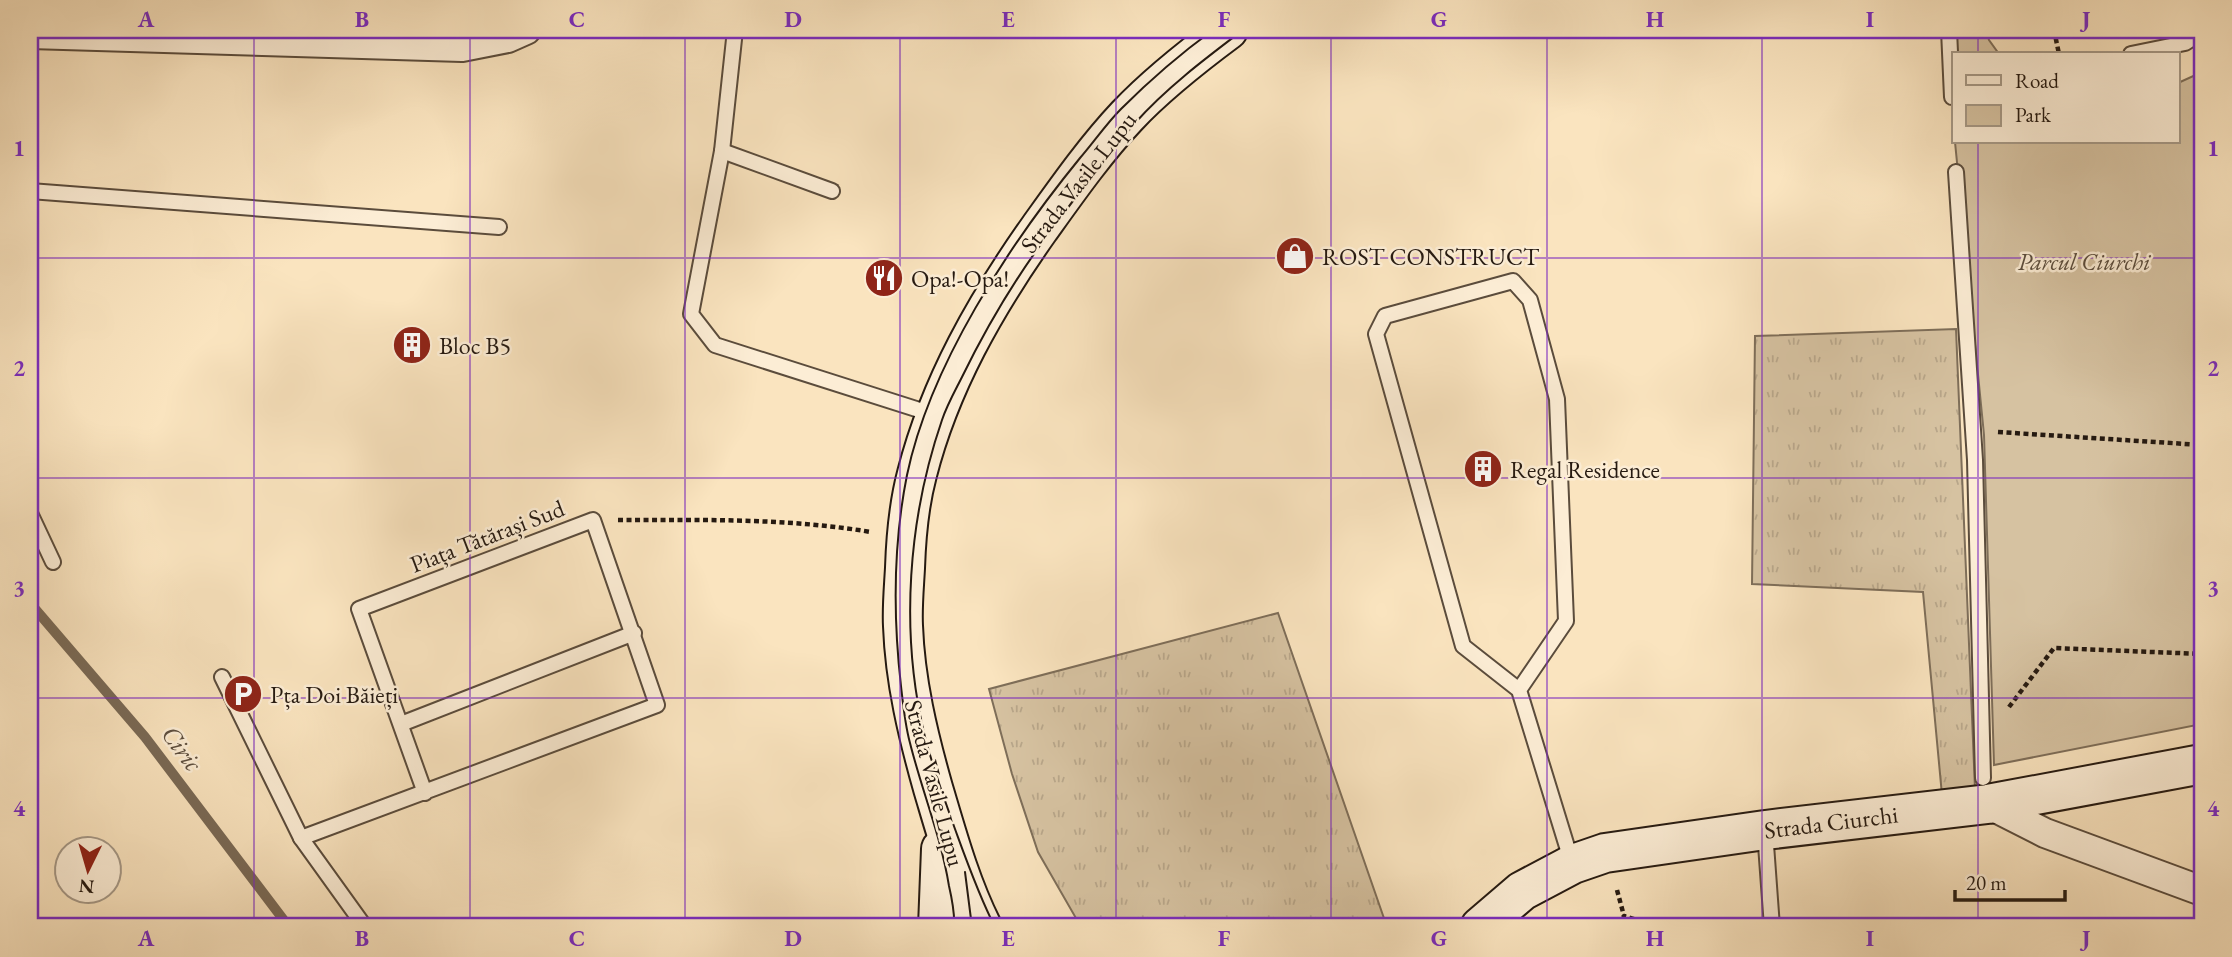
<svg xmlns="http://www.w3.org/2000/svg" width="2232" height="957" viewBox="0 0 2232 957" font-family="'EB Garamond',serif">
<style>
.grass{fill:url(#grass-tufts);stroke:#7e6e59;stroke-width:2}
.green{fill:#d6c2a1;stroke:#7e6e59;stroke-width:2}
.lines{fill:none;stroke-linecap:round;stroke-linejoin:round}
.stream{stroke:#7a6a56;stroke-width:10}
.lane-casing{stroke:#5b4c3c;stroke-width:18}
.street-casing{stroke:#5b4c3c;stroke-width:32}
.secondary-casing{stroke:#261a11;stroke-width:42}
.path{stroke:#261a11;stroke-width:4.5;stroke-dasharray:5 3.5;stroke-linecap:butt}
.lane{stroke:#fcedd5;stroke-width:14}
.street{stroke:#fcedd5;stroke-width:28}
.secondary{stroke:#fcedd5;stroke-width:38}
.tram{stroke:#261a11;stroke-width:2}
.grid{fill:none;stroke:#7b2cbf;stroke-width:2;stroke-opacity:0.55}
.labels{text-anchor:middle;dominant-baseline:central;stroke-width:5;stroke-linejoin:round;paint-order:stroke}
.street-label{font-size:24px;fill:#261a11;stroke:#fcedd5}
.poi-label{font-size:24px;fill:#261a11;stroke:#fcedd5;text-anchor:start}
.park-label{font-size:24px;font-style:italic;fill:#5b4c3c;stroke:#fcedd5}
.water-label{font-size:26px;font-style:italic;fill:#5e4f3f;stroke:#fcedd5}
.neatline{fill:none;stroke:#7b2cbf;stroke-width:2.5}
.grid-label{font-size:23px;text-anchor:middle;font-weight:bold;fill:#7b2cbf}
</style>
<defs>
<pattern id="grass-tufts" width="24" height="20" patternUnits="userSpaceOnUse" patternTransform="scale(1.75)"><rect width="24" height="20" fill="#d6c2a1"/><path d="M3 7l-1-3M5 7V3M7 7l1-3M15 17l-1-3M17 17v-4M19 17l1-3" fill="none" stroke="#b8a68a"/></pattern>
</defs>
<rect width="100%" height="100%" fill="#fae4bf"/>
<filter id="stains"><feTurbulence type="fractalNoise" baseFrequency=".00286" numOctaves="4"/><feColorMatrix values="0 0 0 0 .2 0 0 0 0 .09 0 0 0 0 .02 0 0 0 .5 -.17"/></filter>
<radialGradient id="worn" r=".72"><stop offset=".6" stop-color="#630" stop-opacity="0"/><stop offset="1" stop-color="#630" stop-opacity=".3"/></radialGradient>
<!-- grass -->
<g class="grass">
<path d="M1956,329L1975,789L1942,795L1923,592L1752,584L1755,336Z"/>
<path d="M1278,613L1387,927H1084L1077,920L1038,852L1012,774L989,689Z"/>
</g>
<!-- green -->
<g class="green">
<path d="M1949,30H1986L1989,40L1999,54H1954V124Z"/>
<path d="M2202,72V724L1994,765L1984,435L1955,142H2178V83Z"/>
</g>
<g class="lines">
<!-- stream -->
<path class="stream" d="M30,603L145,737L289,927"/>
<!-- lane casing -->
<g class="lane-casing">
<g id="lane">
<path d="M735,30L722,151L691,314L715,345L935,415"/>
<path d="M1949,30L1952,97"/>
<path d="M2131,54L2185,43L2202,32"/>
<path d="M722,151L832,191"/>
<path d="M1956,172L1975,460L1983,778"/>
<path d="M30,191L499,227"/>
<path d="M30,513L53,562"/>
<path d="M222,677L301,838L365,927"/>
<path d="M1519,690L1463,646L1376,334L1385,316L1513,281L1530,300L1557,399L1566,621L1519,690L1572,863"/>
<path d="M401,724L634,633"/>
<path d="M1765,831L1772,927"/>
<path d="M301,838L657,705L593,520L359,609L425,793"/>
</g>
</g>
<!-- street casing -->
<g class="street-casing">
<g id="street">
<path d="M30,34L462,47L508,38L526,30"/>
<path d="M1988,804L2045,833L2202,891"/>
</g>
</g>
<!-- secondary casing -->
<g class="secondary-casing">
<g id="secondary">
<path d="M938,927L941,849"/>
<path d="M982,927C960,883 947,835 933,788C918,735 905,681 903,626C902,607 904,587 905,568C906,537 909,504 917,474C940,384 986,304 1039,229C1067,190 1095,150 1127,116C1157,84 1193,56 1228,30"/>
<path d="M1480,927L1522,891L1573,864L1605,853L1765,830L1988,804L2202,764"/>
</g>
</g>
<!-- path -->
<g class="path">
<path d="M2054,30L2059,54"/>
<path d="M1998,432L2202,445"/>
<path d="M618,520C703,520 787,518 871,532"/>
<path d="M2009,707L2054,648L2202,654"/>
<path d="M1617,890L1624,916"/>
<path d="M1621,927L1624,916L1660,927"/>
</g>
<!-- lane -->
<use href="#lane" class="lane"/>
<!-- street -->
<use href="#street" class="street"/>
<!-- secondary -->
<use href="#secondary" class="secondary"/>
<!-- tram -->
<g class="tram">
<path d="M965,872L972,927"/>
<path d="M954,927C955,913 952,899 949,886C941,837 922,791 910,743C905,725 903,704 901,686C893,616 893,545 907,475C930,365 1009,245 1080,158C1094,142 1106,124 1121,109C1149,81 1180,54 1213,30"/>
<path d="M995,927C979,896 967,862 955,829C944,798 932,766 924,733C900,631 908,519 942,420C947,405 955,391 962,377C987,326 1016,277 1050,232C1077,195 1105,158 1135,123C1166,88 1206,58 1243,30"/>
</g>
</g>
<!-- grid -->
<path class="grid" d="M254,30V927M470,30V927M685,30V927M900,30V927M1116,30V927M1331,30V927M1547,30V927M1762,30V927M1978,30V54M1978,142V927M30,258H2202M30,478H2202M30,698H2202"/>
<!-- icons -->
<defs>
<g id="shop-disc" transform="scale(2.0125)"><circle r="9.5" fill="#8f2418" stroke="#fcedd5"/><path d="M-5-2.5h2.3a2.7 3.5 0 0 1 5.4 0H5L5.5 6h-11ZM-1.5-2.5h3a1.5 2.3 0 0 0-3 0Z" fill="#fff"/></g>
<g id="restaurant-disc" transform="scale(2.0125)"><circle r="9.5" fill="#8f2418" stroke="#fcedd5"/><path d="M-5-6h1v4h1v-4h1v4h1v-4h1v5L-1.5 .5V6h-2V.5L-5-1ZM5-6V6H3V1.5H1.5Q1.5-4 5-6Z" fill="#fff"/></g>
<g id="building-disc" transform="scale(2.0125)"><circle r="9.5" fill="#8f2418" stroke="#fcedd5"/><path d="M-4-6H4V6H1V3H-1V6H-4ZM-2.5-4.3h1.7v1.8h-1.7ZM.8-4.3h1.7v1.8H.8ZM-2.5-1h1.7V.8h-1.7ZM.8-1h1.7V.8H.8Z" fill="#fff"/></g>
<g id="parking-disc" transform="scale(2.0125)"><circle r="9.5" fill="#8f2418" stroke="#fcedd5"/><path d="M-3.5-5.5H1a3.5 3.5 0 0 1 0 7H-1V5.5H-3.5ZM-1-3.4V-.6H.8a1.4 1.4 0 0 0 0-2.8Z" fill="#fff"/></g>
</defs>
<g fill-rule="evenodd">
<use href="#shop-disc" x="1295" y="256"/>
<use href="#restaurant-disc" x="884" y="278"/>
<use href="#building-disc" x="412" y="345"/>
<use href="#building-disc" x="1483" y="469"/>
<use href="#parking-disc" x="243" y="694"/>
</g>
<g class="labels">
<!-- street labels -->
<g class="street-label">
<text transform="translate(1078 182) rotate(-52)">Strada Vasile Lupu</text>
<text transform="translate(487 536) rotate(-21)">Piața Tătărași Sud</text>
<text transform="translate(935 783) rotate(75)">Strada Vasile Lupu</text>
<text transform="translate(1831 822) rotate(-7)">Strada Ciurchi</text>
</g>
<!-- poi labels -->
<g class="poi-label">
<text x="1322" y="256">ROST CONSTRUCT</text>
<text x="911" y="278">Opa!-Opa!</text>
<text x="439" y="345">Bloc B5</text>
<text x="1510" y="469">Regal Residence</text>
<text x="270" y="694">Pța Doi Băieți</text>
</g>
<!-- park labels -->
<g class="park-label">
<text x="2084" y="261">Parcul Ciurchi</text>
</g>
<!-- water labels -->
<g class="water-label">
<text transform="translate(182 748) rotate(53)">Ciric</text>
</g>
</g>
<!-- margin -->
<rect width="2232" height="957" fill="none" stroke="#fae4bf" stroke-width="77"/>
<!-- legend -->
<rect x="1952" y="52" width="228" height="91" fill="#fcedd5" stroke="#a69987" stroke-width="2"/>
<rect x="1966" y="75" width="35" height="10" fill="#fcedd5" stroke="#a69987" stroke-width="2"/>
<text x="2015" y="88" font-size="21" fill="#261a11">Road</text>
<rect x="1966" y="105" width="35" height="21" fill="#d6c2a1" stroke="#a69987" stroke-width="2"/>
<text x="2015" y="122" font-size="21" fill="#261a11">Park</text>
<!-- north arrow -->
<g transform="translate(88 870) rotate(185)"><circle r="33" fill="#fcedd5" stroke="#a69987" stroke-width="2"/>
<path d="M0-5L12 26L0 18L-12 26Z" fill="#8f2418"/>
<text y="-10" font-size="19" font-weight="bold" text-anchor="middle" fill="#261a11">N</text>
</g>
<!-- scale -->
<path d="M1955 890v10h110v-10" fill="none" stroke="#261a11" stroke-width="3.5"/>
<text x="1966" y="890" font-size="21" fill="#261a11" stroke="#fcedd5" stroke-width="5" paint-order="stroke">20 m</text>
<rect x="38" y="38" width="2156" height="880" class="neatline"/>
<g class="grid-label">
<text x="146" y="27">A</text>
<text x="362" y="27">B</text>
<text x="577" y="27">C</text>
<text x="793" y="27">D</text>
<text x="1008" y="27">E</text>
<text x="1224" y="27">F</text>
<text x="1439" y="27">G</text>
<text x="1655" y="27">H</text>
<text x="1870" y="27">I</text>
<text x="2086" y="27">J</text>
<text x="19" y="156">1</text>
<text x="2213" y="156">1</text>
<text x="19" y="376">2</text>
<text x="2213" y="376">2</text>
<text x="19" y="596">3</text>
<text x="2213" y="596">3</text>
<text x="19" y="816">4</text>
<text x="2213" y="816">4</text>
<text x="146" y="946">A</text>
<text x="362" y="946">B</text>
<text x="577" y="946">C</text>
<text x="793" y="946">D</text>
<text x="1008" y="946">E</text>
<text x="1224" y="946">F</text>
<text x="1439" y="946">G</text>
<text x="1655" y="946">H</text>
<text x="1870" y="946">I</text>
<text x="2086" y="946">J</text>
</g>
<rect width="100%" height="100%" filter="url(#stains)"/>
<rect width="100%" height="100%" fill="url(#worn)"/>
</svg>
